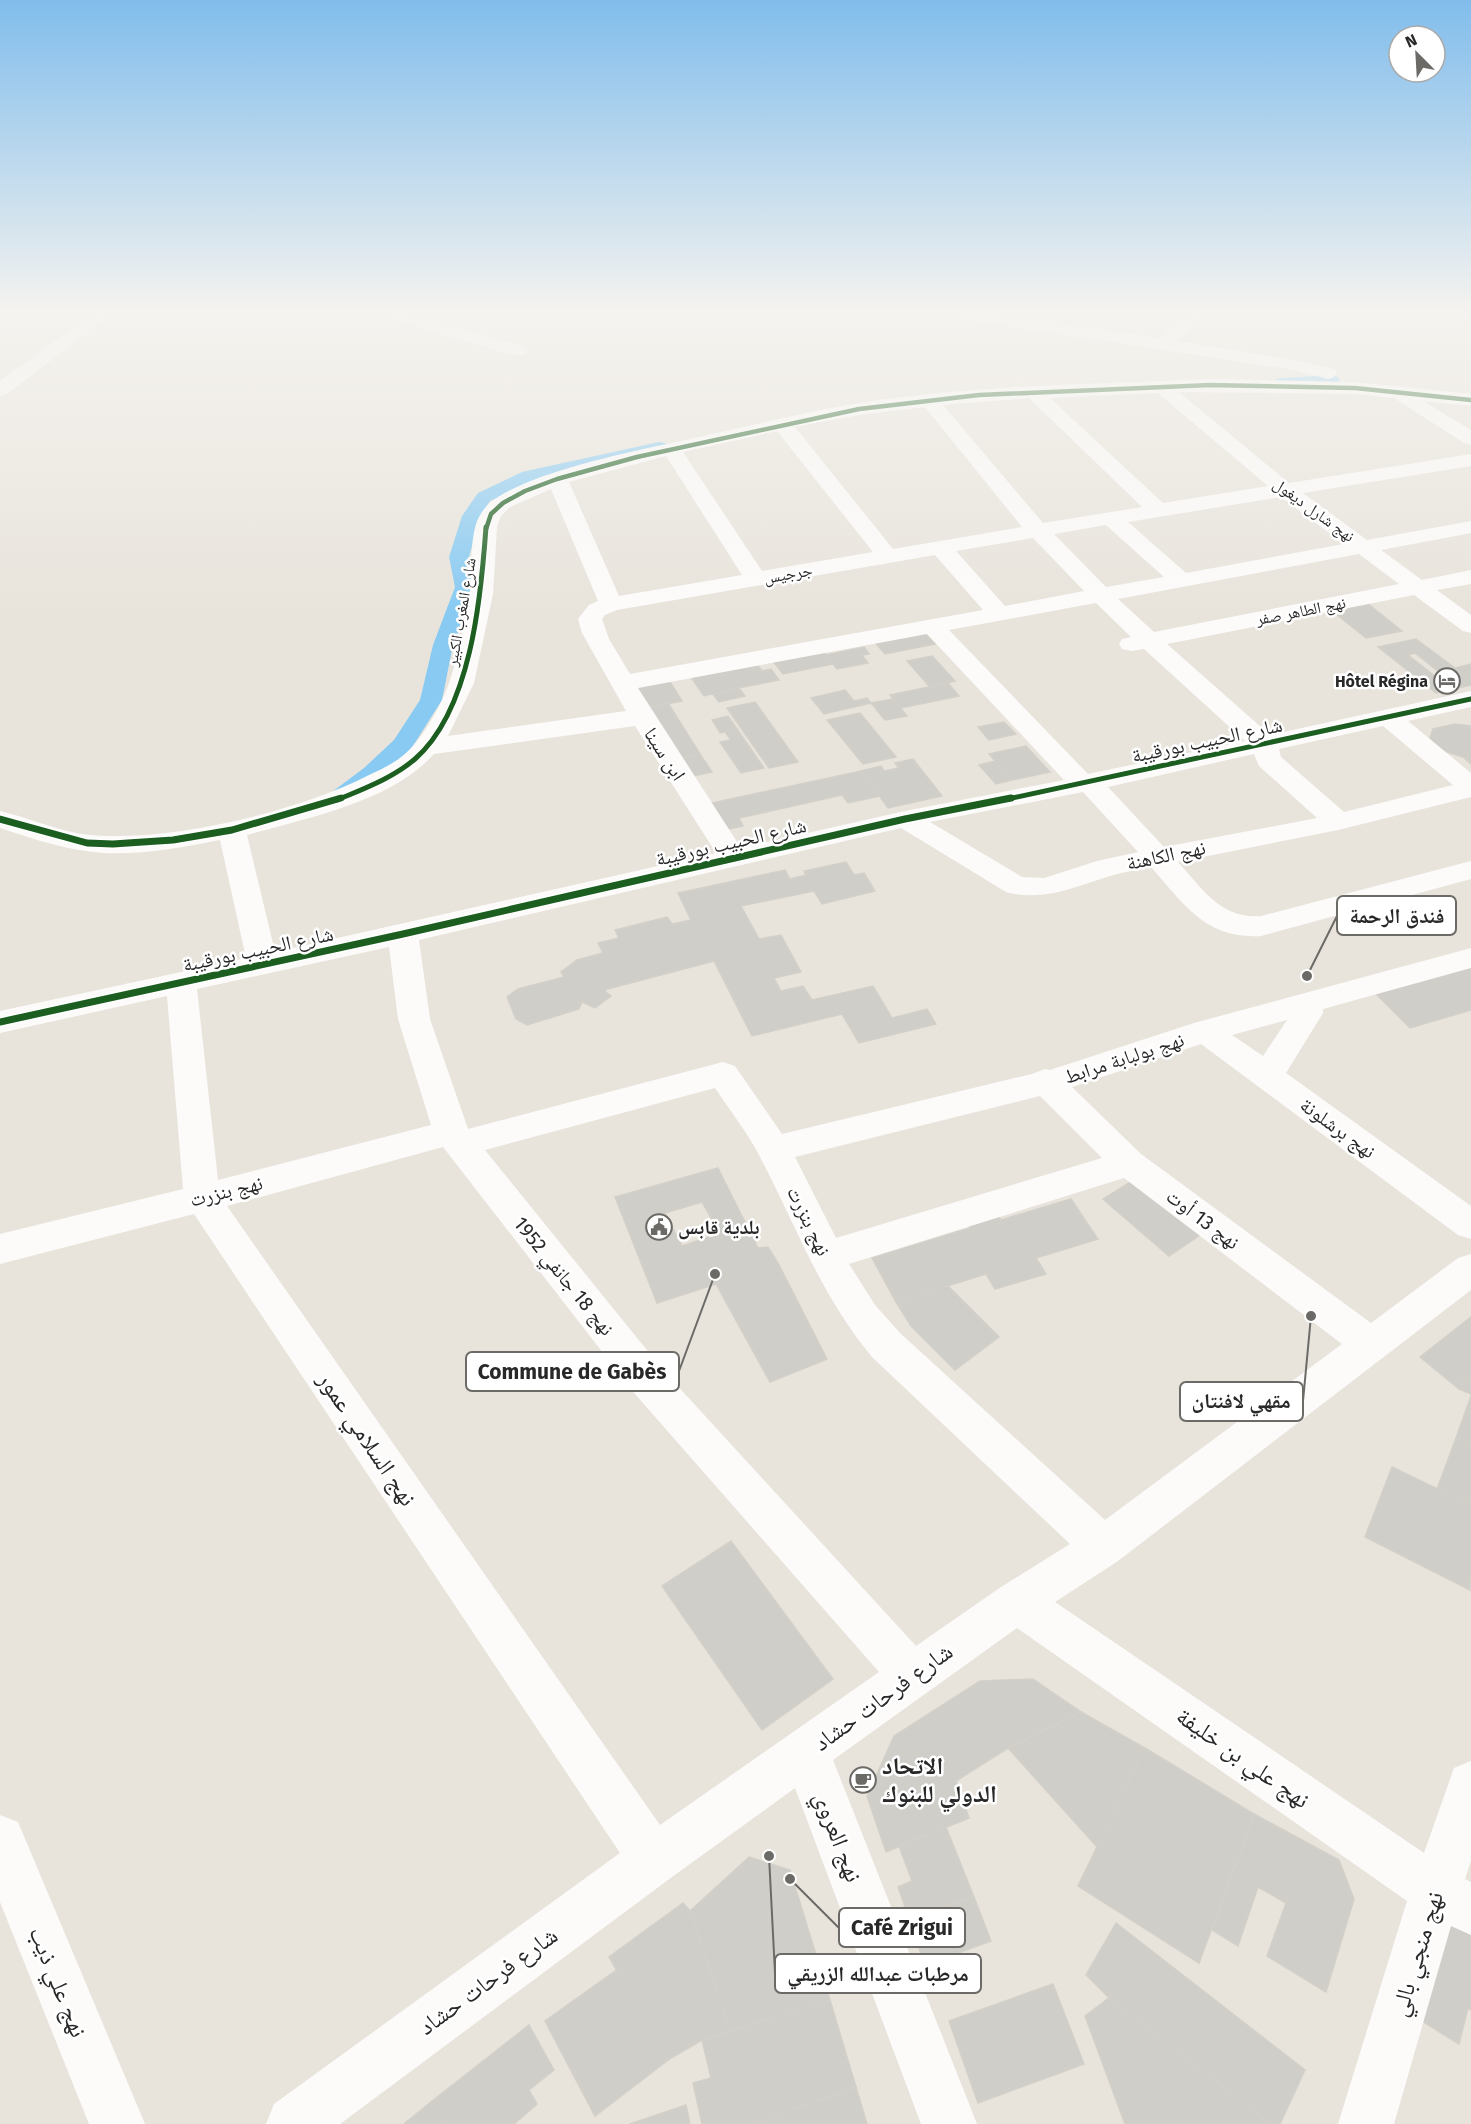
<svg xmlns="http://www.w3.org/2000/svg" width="1471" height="2124" viewBox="0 0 1471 2124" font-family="'Fira Sans','Noto Naskh Arabic',sans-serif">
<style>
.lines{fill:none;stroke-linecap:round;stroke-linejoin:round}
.canal{fill:#88caf2;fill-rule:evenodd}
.building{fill:#d0cec8;stroke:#d3d0c9;stroke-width:1.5;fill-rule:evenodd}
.minor{fill:#fcfbfa;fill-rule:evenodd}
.cycleway-far2-casing{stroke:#fff;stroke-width:7}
.cycleway-far1-casing{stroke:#fff;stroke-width:8}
.cycleway-casing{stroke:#fff;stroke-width:10}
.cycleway-far2{stroke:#1b5e20;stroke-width:4.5}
.cycleway-far1{stroke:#1b5e20;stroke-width:5}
.cycleway{stroke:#1b5e20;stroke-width:7}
.labels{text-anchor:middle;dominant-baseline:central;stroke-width:5;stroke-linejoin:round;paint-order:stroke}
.far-street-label{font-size:16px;fill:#282828;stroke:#fff}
.far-poi-label{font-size:16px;font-weight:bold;fill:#282828;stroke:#fff;text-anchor:end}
.street-label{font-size:20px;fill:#282828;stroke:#fff}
.poi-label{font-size:20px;font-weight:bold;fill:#282828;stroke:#fff;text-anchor:start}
.near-street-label{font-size:24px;fill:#282828;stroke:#fff}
.near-poi-label{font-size:24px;font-weight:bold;fill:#282828;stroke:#fff;text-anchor:start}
.leader{fill:none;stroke:#6b6a67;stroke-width:2}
.callout-dot{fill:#6b6a67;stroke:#fff;stroke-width:2}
.callout{fill:#fff;stroke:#6b6a67;stroke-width:2}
.callout-label{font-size:21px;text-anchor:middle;font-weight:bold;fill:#282828}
</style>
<rect width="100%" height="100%" fill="#e8e4dc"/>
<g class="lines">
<!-- canal -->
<g class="canal">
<path d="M1332,375L1338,377L1340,380L1338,383L1279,388L1271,383L1279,378Z"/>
<path d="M659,442L665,443L668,447L665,451L534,480L490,501L480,516L469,557L475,587L453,645L442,700L411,749L380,778L348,802L340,804L332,802L328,797L332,792L364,768L394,740L420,700L433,645L455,587L449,557L462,516L478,493L522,472Z"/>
</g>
</g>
<!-- building -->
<g class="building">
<path d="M1367,603L1402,631L1366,638L1331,610Z"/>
<path d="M921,629L935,644L885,654L872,639Z"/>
<path d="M1416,639L1471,680V685L1436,693L1378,647ZM1415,653L1443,675L1436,677L1408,655Z"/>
<path d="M864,647L869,654L862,655L868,663L837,669L826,655Z"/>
<path d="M822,650L833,664L783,674L772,660Z"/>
<path d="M932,656L955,681L930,687L907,661Z"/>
<path d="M756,663L762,671L771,669L779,680L733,689L720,671Z"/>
<path d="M1471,664V680L1455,668Z"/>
<path d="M720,671L733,689L704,696L691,677Z"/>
<path d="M670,682L682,701L642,709L637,688Z"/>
<path d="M948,683L959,696L901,708L890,695Z"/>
<path d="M739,688L745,696L719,702L713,694Z"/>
<path d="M845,690L854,701L867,698L871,703L824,714L811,698Z"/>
<path d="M893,699L907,716L885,720L871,703Z"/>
<path d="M755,702L798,762L769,768L727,708Z"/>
<path d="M668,703L700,754L673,760L642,709Z"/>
<path d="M860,713L896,757L863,764L827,720Z"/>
<path d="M728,716L737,729L720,733L712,720Z"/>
<path d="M1004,722L1016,734L989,740L978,727Z"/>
<path d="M1455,724L1471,726V764L1463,757L1444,751L1430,738L1433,729Z"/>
<path d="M737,729L764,768L741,773L720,742L731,740L725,732Z"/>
<path d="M1026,746L1050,772L1012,780L989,754Z"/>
<path d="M700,754L712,772L684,778L673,760Z"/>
<path d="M913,759L942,796L888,808L861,771L881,766L884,771L899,768L895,763Z"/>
<path d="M995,761L1012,780L996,784L979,765Z"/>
<path d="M861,771L880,796L848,803L842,795L739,818L743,826L719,831L703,805Z"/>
<path d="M846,862L854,875L864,873L875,891L822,904L814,891L741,906L759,939L781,935L801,972L774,978L781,991L803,986L812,1000L873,986L892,1018L927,1009L936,1024L859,1043L842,1014L752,1036L714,961L604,990L611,996L595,1008L582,1002L579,1009L527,1025L516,1019L507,997L518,989L564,977L561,972L577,960L603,953L598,943L619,938L615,930L667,917L672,924L691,920L678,893L785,870L790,879L806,875L804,871Z"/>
<path d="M1471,965V1010L1410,1028L1374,992Z"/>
<path d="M718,1168L758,1248L768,1247L778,1263L827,1359L770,1382L716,1284L657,1303L615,1197ZM702,1202L720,1233L682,1246L665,1213Z"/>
<path d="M1137,1178L1203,1233L1169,1256L1103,1199Z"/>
<path d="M1071,1199L1098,1239L1036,1258L1046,1274L995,1289L986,1274L896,1302L872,1258L970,1228L966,1222L996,1212L1001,1220Z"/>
<path d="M948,1286L999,1337L955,1370L911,1326L896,1302Z"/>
<path d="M1471,1317V1380L1463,1376L1459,1389L1420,1357Z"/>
<path d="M1463,1376L1471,1380V1394L1459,1389Z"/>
<path d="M1471,1396V1445L1456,1438Z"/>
<path d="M1456,1438L1471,1445V1505L1437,1489Z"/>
<path d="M1392,1467L1471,1505L1470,1590L1365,1537Z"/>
<path d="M731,1541L833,1679L762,1730L662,1586Z"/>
<path d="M1033,1679L1081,1712L1008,1748L956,1781L969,1818L886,1852L867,1796L894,1736L980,1681Z"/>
<path d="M1081,1712L1145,1748L1097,1847L1008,1748Z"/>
<path d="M1145,1748L1254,1814L1199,1963L1078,1886Z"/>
<path d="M1254,1814L1339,1860L1354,1899L1326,1992L1267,1956L1286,1903L1258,1887L1238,1946L1212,1930Z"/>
<path d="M946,1827L974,1897L909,1918L898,1887L912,1881L899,1846Z"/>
<path d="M749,1857L790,1870L830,2000L730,2032L690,1911Z"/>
<path d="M974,1897L991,1941L958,1953L964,1970L930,1981L909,1918Z"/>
<path d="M683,1903L690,1911L730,2032L702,2040L668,2060L609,1957Z"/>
<path d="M1441,1911L1471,1928V2010L1468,2008L1459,2044L1412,2015Z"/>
<path d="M1116,1923L1305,2070L1280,2124H1271L1109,1998L1086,1975Z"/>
<path d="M618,1969L668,2060L595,2116L545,2021Z"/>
<path d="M1053,1984L1084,2064L978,2103L949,2021Z"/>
<path d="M1109,1998L1271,2124H1125L1085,2016Z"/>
<path d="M830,2000L856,2087L753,2124H702L693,2083L711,2078L702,2040Z"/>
<path d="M529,2025L554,2070L529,2090L537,2104L514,2124H443L431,2102Z"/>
<path d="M856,2087L867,2124H753Z"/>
<path d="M431,2102L443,2124H404Z"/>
<path d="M686,2105L690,2124H630Z"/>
</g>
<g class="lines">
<!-- minor -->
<g class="minor">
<path d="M92,314H111L7,394L0,396V381Z"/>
<path d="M384,314H412L525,347L528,351L525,355H513L386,318Z"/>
<path d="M952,314H1002L1158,338L1190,314H1209L1177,341L1295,360L1334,369L1337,373L1334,377L1328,379L1295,370L960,319Z"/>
<path d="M1210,379L1355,382L1471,394V406L1423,401L1471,430V445L1464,443L1394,398L1355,394L1179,392L1289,483L1471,454V466L1303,493L1367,540L1471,521V533L1381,550L1422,580L1471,570V584L1437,590L1471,615V633L1463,631L1414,595L1167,644L1270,735L1471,691V707L1408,721L1471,773V797L1338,830L1178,862C1203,889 1220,919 1261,916L1471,861V879L1261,936C1205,939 1185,905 1151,867C1137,870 1123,872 1110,876C1075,887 1043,902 1006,892L901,828L419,940L430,1019L468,1129L723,1062L735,1066L782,1134L1032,1074L1045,1069L1050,1070L1194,1023L1471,948V968L1323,1009V1013L1286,1073L1471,1206V1239L1458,1235L1201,1044L1072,1087L1141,1154L1371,1323L1458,1258L1471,1254V1290L1118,1561L1055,1602L1424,1853L1454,1768L1471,1761V1861L1465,1879L1471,1882V1935L1451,1926L1394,2124H1338L1407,1901L1017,1628L833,1760L977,2124H921L795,1788L672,1877L340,2124H266L274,2104L620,1853L194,1214L0,1264V1234L183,1189L167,996L0,1033V1011L246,958L220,840C179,848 127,858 86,851C56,847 28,837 0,828V811C30,818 60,832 90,835C171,842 297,812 369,775C382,769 395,763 406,753C424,737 443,702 450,680C459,651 467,618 470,588C472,568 470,544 476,524C480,512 488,503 498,497C542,470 625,453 676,442C737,429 798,413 859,403C976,385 1092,384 1210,379ZM1158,393L1268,486L1163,503L1050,398ZM1029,398L1142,507L1043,523L943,405ZM925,407L1022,527L893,549L795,427L859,415ZM777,431L873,552L762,571L683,452ZM666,456L742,575L619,596L569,482ZM551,489L598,601L589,605L578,619L582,633L626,711L448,736L474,683L493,594L497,527L501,516L510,507ZM1281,497L1344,544L1186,573L1128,522ZM1106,525L1164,577L1106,587L1054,534ZM1033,538L1084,591L1005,606L956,551ZM1359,554L1399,584L1154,632L1118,599ZM935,555L983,610L630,674L609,639L602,619L605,615L617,610ZM1096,603L1131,637L1122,639L1119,644L1122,649L1131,651L1144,649L1245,741L1088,774L949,630ZM927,634L1064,780L905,811L741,848L638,688ZM635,726L716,853L275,952L247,835C307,818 391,802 434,754ZM1383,726L1453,785L1344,812L1281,757L1279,749ZM1254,754L1259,766L1317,818L1164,847L1108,787ZM1083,792L1138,852L1097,861L1044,878L1022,877L930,822ZM389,947L398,1019L431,1125L218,1180L197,989ZM1287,1020L1263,1056L1232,1035ZM715,1088C730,1111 748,1133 760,1157C797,1228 820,1294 872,1357L1070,1544L1001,1587L916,1646L663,1370L485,1150ZM1040,1096L1102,1158L836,1238L795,1157ZM443,1147L635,1394L879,1672L660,1825L227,1206ZM1124,1178L1342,1344L1105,1520L900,1333L875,1305L849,1264Z"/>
<path d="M0,1815L18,1822L145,2124H89L0,1902Z"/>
</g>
<!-- cycleway-far2 casing -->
<g class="cycleway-far2-casing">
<path id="cycleway-far2" d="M486,529L491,514L503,503L525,491L557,479L637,457L859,409L979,395L1210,385L1355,388L1471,400"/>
</g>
<!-- cycleway-far1 casing -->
<g class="cycleway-far1-casing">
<g id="cycleway-far1">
<path d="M337,800C363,789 393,778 415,759C471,710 481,598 486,527"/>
<path d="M1003,800L1471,699"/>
</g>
</g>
<!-- cycleway casing -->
<g class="cycleway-casing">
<g id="cycleway">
<path d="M0,819L87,843L113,844L173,840L232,830L341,798"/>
<path d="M0,1022L403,934L905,819L1011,798"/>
</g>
</g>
<!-- cycleway-far2 -->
<use href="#cycleway-far2" class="cycleway-far2"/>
<!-- cycleway-far1 -->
<use href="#cycleway-far1" class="cycleway-far1"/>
<!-- cycleway -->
<use href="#cycleway" class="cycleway"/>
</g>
<!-- sky -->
<linearGradient id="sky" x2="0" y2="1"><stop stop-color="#81bdec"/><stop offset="0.51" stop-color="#f5f3ef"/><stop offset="1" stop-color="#f5f3ef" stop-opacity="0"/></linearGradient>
<rect width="1471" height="612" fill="url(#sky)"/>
<!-- icons -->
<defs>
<g id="hotel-ring" transform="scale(1.35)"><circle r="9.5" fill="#fff" stroke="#6b6a67" stroke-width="1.5"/><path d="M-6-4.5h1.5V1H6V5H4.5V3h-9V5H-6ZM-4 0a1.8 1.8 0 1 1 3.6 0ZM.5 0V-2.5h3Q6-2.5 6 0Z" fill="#6b6a67"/></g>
<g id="civic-ring" transform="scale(1.35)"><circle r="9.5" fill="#fff" stroke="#6b6a67" stroke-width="1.5"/><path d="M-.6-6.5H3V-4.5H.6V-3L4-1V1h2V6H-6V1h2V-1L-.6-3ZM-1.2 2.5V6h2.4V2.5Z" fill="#6b6a67"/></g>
<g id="cafe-ring" transform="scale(1.35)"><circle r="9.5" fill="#fff" stroke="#6b6a67" stroke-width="1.5"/><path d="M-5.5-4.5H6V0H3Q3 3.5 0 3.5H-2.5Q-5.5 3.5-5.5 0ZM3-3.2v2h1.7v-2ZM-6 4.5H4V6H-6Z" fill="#6b6a67"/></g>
</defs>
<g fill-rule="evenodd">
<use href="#hotel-ring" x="1447" y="681"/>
<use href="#civic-ring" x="659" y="1227"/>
<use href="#cafe-ring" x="863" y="1780"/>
</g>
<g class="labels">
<!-- far-street labels -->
<g class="far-street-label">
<text transform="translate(1314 510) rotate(36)">نهج شارل ديغول</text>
<text transform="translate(788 574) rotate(-10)">جرجيس</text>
<text transform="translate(1301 611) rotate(-11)">نهج الطاهر صفر</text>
<text transform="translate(461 612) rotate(-80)">شارع المغرب الكبير</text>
</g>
<!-- far-poi labels -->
<g class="far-poi-label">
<text x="1428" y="681">Hôtel Régina</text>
</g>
<!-- street labels -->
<g class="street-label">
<text transform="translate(1207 740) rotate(-12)">شارع الحبيب بورقيبة</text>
<text transform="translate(665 754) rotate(57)">ابن سينا</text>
<text transform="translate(731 842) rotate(-13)">شارع الحبيب بورقيبة</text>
<text transform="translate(1166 855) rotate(-12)">نهج الكاهنة</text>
<text transform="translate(258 949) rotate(-12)">شارع الحبيب بورقيبة</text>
<text transform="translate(1124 1058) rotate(-18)">نهج بولبابة مرابط</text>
<text transform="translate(1338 1128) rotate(36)">نهج برشلونة</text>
<text transform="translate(226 1191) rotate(-14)">نهج بنزرت</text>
<text transform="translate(1203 1219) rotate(37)">نهج 13 أوت</text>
<text transform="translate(809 1221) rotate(64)">نهج بنزرت</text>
<text transform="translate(564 1276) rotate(51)">نهج 18 جانفي 1952</text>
</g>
<!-- poi labels -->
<g class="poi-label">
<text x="678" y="1227">بلدية قابس</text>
</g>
<!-- near-street labels -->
<g class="near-street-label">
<text transform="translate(367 1439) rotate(56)">نهج السلامي عمور</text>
<text transform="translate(883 1697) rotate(-36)">شارع فرحات حشاد</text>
<text transform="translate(1243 1758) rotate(35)">نهج علي بن خليفة</text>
<text transform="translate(838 1837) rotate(69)">نهج العروي</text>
<text transform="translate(1417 1954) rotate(-73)">نهج منجي بالي</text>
<text transform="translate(488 1981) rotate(-36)">شارع فرحات حشاد</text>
<text transform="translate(58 1982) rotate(68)">نهج علي ذيب</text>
</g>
<!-- near-poi labels -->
<g class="near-poi-label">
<text x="882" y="1766">الاتحاد<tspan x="882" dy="28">الدولي للبنوك</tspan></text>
</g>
</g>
<!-- callouts -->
<path class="leader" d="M1307 976L1337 916M715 1274L679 1371M1311 1316L1303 1401M790 1879L839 1928M769 1856L775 1973"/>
<g class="callout-dot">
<circle cx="1307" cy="976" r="6"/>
<circle cx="715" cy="1274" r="6"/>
<circle cx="1311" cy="1316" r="6"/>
<circle cx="790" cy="1879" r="6"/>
<circle cx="769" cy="1856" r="6"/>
</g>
<g class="callout">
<rect x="1337" y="896" width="119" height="39" rx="6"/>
<rect x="466" y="1352" width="213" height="39" rx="6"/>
<rect x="1180" y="1382" width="123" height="39" rx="6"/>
<rect x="839" y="1908" width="126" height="39" rx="6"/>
<rect x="775" y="1954" width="206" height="39" rx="6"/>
</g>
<g class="callout-label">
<text x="1397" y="923">فندق الرحمة</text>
<text x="572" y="1379">Commune de Gabès</text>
<text x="1241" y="1408">مقهي لافنتان</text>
<text x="902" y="1935">Café Zrigui</text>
<text x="878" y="1981">مرطبات عبدالله الزريقي</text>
</g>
<!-- north arrow -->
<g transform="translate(1417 54) rotate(336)"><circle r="28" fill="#ffffff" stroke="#a9a9a9" stroke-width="1.5"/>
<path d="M0-4.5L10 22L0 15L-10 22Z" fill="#6b6a67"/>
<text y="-9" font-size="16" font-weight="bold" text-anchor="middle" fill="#282828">N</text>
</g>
</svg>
